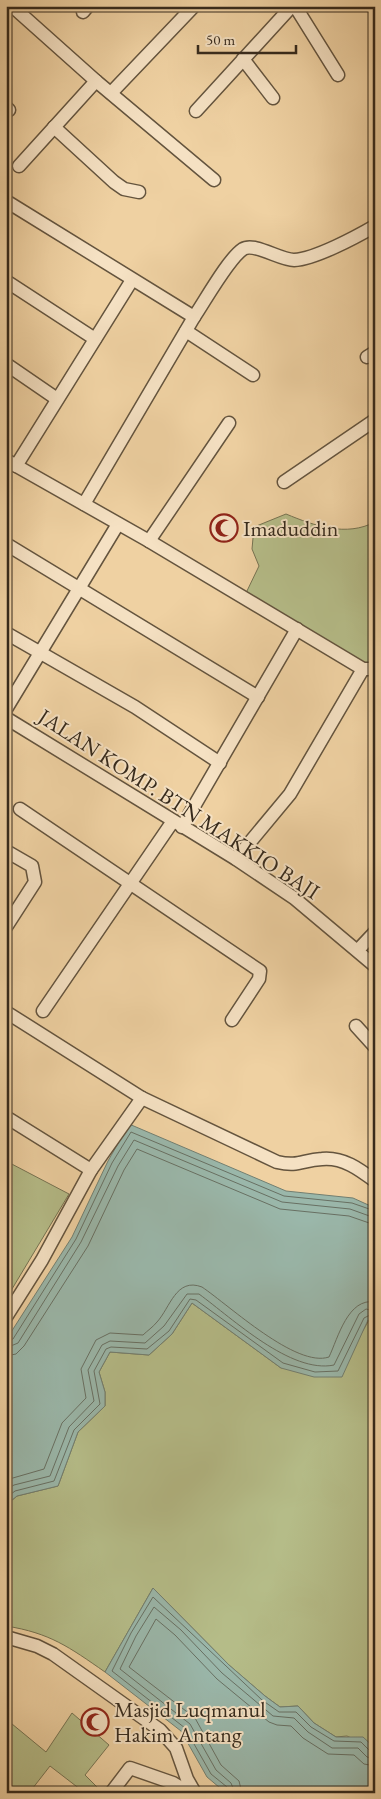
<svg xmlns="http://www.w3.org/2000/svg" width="381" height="1799" viewBox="0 0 381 1799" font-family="'EB Garamond',serif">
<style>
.green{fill:#b5bc88;stroke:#767352}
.water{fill:#9ab7aa;stroke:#727f71}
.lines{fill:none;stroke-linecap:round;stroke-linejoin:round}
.shore{stroke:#687063;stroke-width:1}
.minor-casing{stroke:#64543e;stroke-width:15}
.minor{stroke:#f5e1c3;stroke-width:12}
.labels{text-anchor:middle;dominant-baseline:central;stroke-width:4;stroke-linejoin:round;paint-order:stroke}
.poi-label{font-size:22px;fill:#362a1c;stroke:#f5e1c3;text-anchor:start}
.street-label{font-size:22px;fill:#362a1c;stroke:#f5e1c3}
</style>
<rect width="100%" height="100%" fill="#efd1a2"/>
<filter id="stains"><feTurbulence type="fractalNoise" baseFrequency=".004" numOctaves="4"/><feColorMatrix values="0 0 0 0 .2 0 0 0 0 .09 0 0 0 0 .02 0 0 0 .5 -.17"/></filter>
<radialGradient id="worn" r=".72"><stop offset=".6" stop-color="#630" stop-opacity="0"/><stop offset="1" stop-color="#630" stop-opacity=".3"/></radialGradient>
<!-- green -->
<g class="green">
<path d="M286,514C315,526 346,537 375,522V663H364L246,593L259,566L252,549L254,527Z"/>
<path d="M6,1161L69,1194L6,1299Z"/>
<path d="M192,1303L281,1368L356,1343L369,1320L375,1325L374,1749L347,1736L336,1737L314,1723L298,1706L280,1707L265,1696L229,1665L153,1588L105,1672C69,1647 50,1633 6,1626V1505L17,1496L58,1486L78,1432L105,1406V1392L99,1372L110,1352L149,1355L172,1334Z"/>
<path d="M72,1713L109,1745L85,1775L103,1793H85L50,1766L29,1793H6V1719L46,1752Z"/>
</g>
<!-- water -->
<g class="water">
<path d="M129,1124L286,1191L353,1198L375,1208V1325L368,1320L342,1377H314L281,1368L192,1303L172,1334L149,1355L110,1352L99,1372L105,1392V1406L78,1432L58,1486L17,1496L6,1505V1340L72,1237L108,1161Z"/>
<path d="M153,1588L229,1665L265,1696L280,1707L298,1706L314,1723L336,1737H363L375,1748V1793H226L207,1777L181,1731L105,1672Z"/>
</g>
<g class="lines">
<!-- shore -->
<g class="shore">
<path d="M6,1342L13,1339L76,1239L112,1163L131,1132L284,1196L352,1203L375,1211"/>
<path d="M6,1348L18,1343L81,1242L118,1166L134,1140L282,1202L350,1209L375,1218"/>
<path d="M6,1356L16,1354L24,1346L88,1246L124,1170L137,1149L280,1209L349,1216L375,1225"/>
<path d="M6,1480L44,1469L62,1423L86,1398L81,1369L96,1340L110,1333L143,1335C147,1331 153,1327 157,1322C170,1308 176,1277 202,1287C230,1306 296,1368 329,1357C338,1338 348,1297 375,1302"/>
<path d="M6,1490L14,1485L50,1476L69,1427L94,1401L88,1370L102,1345L110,1341L145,1343L164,1326L187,1294H199C233,1319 291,1374 334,1365L359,1314L366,1309L375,1311"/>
<path d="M6,1498L15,1491L54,1481L74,1430L100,1404L94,1371L106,1349L111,1347L147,1349L169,1331L190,1299L196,1300L283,1363L315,1372L338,1371L364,1318L370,1315L375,1318"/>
<path d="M228,1793L227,1787L211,1774L185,1728L112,1671L131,1633L153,1597L262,1700L279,1712H296L311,1727L334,1741L361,1742L370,1751L375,1753"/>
<path d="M235,1793L231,1783L216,1770L190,1724L120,1669L136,1636L154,1607L181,1630L222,1673L273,1716L294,1718L308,1732L332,1748H358L367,1757L375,1759"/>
<path d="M242,1793L239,1781L221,1765L195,1718L129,1667L156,1619L175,1635L217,1679L269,1722L277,1725L291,1726L303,1738L328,1754L354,1755L364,1764L375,1766"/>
</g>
<!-- minor casing -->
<g class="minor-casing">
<g id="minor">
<path d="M12,6L96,81L214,180"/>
<path d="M295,6L338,75"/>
<path d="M373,6L375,9"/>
<path d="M83,12L88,6"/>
<path d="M243,59L273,98"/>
<path d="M111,93L194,6"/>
<path d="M6,107L9,110"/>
<path d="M196,111L292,6"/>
<path d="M54,127L114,182L124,189L139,192"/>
<path d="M19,166L96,81"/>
<path d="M6,201L194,317L84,504"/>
<path d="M6,281L95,339"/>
<path d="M194,317C205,301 228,259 243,249C254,242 280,260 294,260C315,259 356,237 375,226"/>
<path d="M186,331L253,375"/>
<path d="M367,357L375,352"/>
<path d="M6,364L57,399"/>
<path d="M6,460L149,541L363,669H375"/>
<path d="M16,466L132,280"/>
<path d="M284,482L375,420"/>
<path d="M149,541L229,423"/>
<path d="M6,544L258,697"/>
<path d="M6,633L135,707L220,763"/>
<path d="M6,709L118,524"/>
<path d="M6,718L236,859L294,898L375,966"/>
<path d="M20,809L260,971L259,979L232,1020"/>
<path d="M182,827L297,629"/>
<path d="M6,851L32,866L35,882L6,927"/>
<path d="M236,859L290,794L363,669"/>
<path d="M358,950L375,932"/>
<path d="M43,1011L173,821"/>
<path d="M6,1012L142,1098L277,1162C299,1167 302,1160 322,1159C343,1157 359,1169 375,1181"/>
<path d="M356,1026L375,1047"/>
<path d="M6,1117L91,1170"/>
<path d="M6,1317L42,1260L91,1170L142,1098"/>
<path d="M6,1637L37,1646L53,1654L160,1730L176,1748L187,1779L195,1793"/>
<path d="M111,1793L130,1768L173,1783L190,1793"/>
</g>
</g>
<!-- minor -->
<use href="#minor" class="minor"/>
</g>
<!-- icons -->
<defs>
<g id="mosque-ring" transform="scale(1.4375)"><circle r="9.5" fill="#f5e1c3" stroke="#8f2418" stroke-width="1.5"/><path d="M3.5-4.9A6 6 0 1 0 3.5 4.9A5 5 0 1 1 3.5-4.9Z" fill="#8f2418"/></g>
</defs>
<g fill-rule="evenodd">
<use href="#mosque-ring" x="224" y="528"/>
<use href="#mosque-ring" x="95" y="1722"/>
</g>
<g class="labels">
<!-- poi labels -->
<g class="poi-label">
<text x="243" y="528">Imaduddin</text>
<text x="114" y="1709">Masjid Luqmanul<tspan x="114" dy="25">Hakim Antang</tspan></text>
</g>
<!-- street labels -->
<g class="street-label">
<text transform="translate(179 804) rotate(33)">JALAN KOMP. BTN MAKKIO BAJI</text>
</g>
</g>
<!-- margin -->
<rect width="381" height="1799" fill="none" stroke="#efd1a2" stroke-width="25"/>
<rect x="8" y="8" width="366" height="1784" fill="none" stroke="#362a1c" stroke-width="2.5"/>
<rect x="12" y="12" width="356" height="1774" fill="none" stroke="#362a1c"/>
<!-- scale -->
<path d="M198 45v8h98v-8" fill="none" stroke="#362a1c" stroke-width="2.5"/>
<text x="206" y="45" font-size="15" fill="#362a1c" stroke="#f5e1c3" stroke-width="4" paint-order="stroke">50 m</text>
<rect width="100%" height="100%" filter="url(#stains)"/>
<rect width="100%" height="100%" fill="url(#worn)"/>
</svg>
